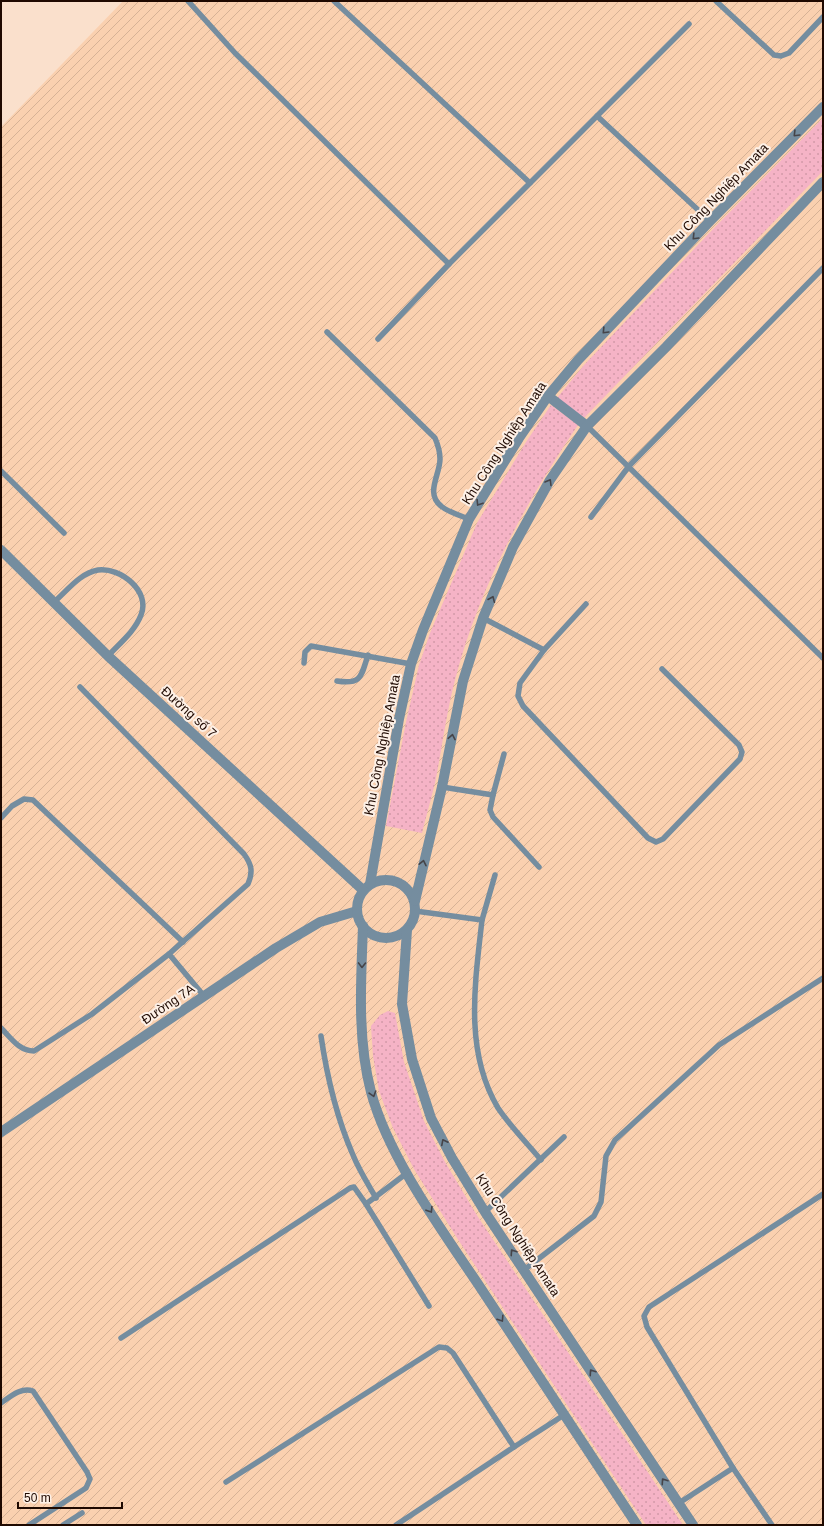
<svg xmlns="http://www.w3.org/2000/svg" width="824" height="1526" viewBox="0 0 824 1526" font-family="Helvetica,sans-serif">
<style>
.industrial{fill:url(#industrial-furrows)}
.grass{fill:url(#grass-dots)}
.lines{fill:none;stroke-linecap:round;stroke-linejoin:round}
.service{stroke:#758d9f;stroke-width:5.5}
.minor{stroke:#758d9f;stroke-width:10}
.tertiary{stroke:#758d9f;stroke-width:10}
.oneway{stroke:#464448}
.labels{text-anchor:middle;dominant-baseline:central;stroke-width:4;stroke-linejoin:round;paint-order:stroke}
.street-label{font-size:13px;fill:#1f0900;stroke:#fdf0e6}
</style>
<defs>
<pattern id="industrial-furrows" width="10" height="10" patternUnits="userSpaceOnUse"><rect width="10" height="10" fill="#fad0af"/><path d="M-1 1l2-2M0 10L10 0M9 11l2-2" fill="none" stroke="#d6b195"/></pattern>
<pattern id="grass-dots" width="8" height="8" patternUnits="userSpaceOnUse"><rect width="8" height="8" fill="#f5b3c6"/><path d="M2 2h.1M6 6h.1" fill="none" stroke="#d299a8" stroke-width="1.8" stroke-linecap="round"/></pattern>
</defs>
<rect width="100%" height="100%" fill="#fae0cc"/>
<!-- industrial -->
<path class="industrial" d="M123,1H823V1525H1V127Z"/>
<!-- grass -->
<g class="grass">
<path d="M823,118V171L584,418L557,398L584,365L715,227Z"/>
<path d="M551,405L578,425C525,503 479,587 455,680C446,714 442,749 435,783C431,800 426,816 422,833L386,826L406,722L419,665L430,633L477,523L526,442Z"/>
<path d="M388,1011L395,1013L404,1062L424,1121L445,1162L478,1217L683,1525H646L457,1238L414,1169L393,1128L379,1091L373,1056L371,1026L380,1015Z"/>
</g>
<g class="lines">
<!-- service -->
<g class="service">
<path d="M188,1L235,53L449,264L689,24"/>
<path d="M334,1L530,183"/>
<path d="M716,1L774,55L781,56L789,53L823,17"/>
<path d="M597,116L710,221"/>
<path d="M327,332L435,438C438,445 440,451 440,459C440,475 425,493 441,506C448,512 461,516 469,519"/>
<path d="M378,339L449,264"/>
<path d="M587,426L823,658"/>
<path d="M1,471L64,533"/>
<path d="M591,517L629,466L823,268"/>
<path d="M54,602C67,591 80,573 98,570C120,567 151,591 141,615C135,631 119,644 108,656"/>
<path d="M483,618L544,650L520,683L518,696L523,706L648,838L656,842L663,839L740,759L742,752L739,745L662,669"/>
<path d="M544,650L586,604"/>
<path d="M304,663L305,652L311,646L411,664"/>
<path d="M337,681C362,685 361,676 368,655"/>
<path d="M80,687L244,854C252,865 253,872 248,884L169,954L204,996"/>
<path d="M442,787L493,795L504,754"/>
<path d="M493,795L490,810L493,817L539,867"/>
<path d="M1,818L12,806L24,799L33,800L183,942"/>
<path d="M415,911L482,920C475,983 464,1051 498,1108C510,1126 527,1143 541,1160"/>
<path d="M482,920L495,875"/>
<path d="M1,1028C11,1038 19,1051 34,1051L92,1014L169,954"/>
<path d="M321,1036C327,1077 336,1116 353,1155C359,1170 368,1184 376,1198"/>
<path d="M407,1173L366,1204L429,1306"/>
<path d="M485,1212L564,1137"/>
<path d="M524,1270L594,1216L601,1202L606,1156L615,1140L719,1045L823,978"/>
<path d="M121,1338L350,1188L354,1187L366,1204"/>
<path d="M1,1403C11,1396 21,1387 33,1391L87,1472L90,1479L86,1488L29,1525"/>
<path d="M733,1468L772,1525"/>
<path d="M226,1482L439,1347L447,1348L453,1353L514,1447L564,1415"/>
<path d="M679,1503L733,1468L647,1327L644,1316L649,1307L823,1194"/>
<path d="M63,1525L82,1513"/>
<path d="M396,1525L514,1447"/>
</g>
<!-- minor -->
<g class="minor">
<path d="M1,550L108,656L363,890"/>
<path d="M1,1132L276,948L320,922L357,911"/>
</g>
<!-- tertiary -->
<g class="tertiary">
<path d="M548,396L587,426"/>
<circle cx="386" cy="909" r="29"/>
<path d="M370,884L399,719L411,664L423,630L469,519L519,438L548,396L578,360L710,221L823,107"/>
<path d="M415,901L442,787L463,681L483,618L513,547L550,480L587,426L666,347L823,182"/>
<path d="M363,926C361,981 357,1039 371,1092C388,1156 441,1229 478,1284C531,1365 584,1445 637,1525"/>
<path d="M407,930L402,1004L412,1059L431,1118L452,1158L485,1212L693,1525"/>
</g>
</g>
<!-- one-way arrows -->
<defs><path id="oneway-chevron" d="M-2-3.5L2.5 0L-2 3.5" fill="none" stroke-width="1.6" stroke-linecap="round" stroke-linejoin="round"/></defs>
<g class="oneway">
<use href="#oneway-chevron" transform="translate(796 134) rotate(135)"/>
<use href="#oneway-chevron" transform="translate(695 237) rotate(134)"/>
<use href="#oneway-chevron" transform="translate(605 331) rotate(134)"/>
<use href="#oneway-chevron" transform="translate(549 482) rotate(-59)"/>
<use href="#oneway-chevron" transform="translate(479 503) rotate(122)"/>
<use href="#oneway-chevron" transform="translate(492 599) rotate(-67)"/>
<use href="#oneway-chevron" transform="translate(452 737) rotate(-79)"/>
<use href="#oneway-chevron" transform="translate(423 863) rotate(-78)"/>
<use href="#oneway-chevron" transform="translate(362 965) rotate(91)"/>
<use href="#oneway-chevron" transform="translate(373 1094) rotate(73)"/>
<use href="#oneway-chevron" transform="translate(444 1142) rotate(-117)"/>
<use href="#oneway-chevron" transform="translate(430 1210) rotate(58)"/>
<use href="#oneway-chevron" transform="translate(513 1252) rotate(-124)"/>
<use href="#oneway-chevron" transform="translate(501 1319) rotate(57)"/>
<use href="#oneway-chevron" transform="translate(592 1372) rotate(-124)"/>
<use href="#oneway-chevron" transform="translate(664 1481) rotate(-124)"/>
</g>
<g class="labels">
<!-- street labels -->
<g class="street-label">
<text transform="translate(716 197) rotate(-46)">Khu Công Nghiệp Amata</text>
<text transform="translate(504 443) rotate(-57)">Khu Công Nghiệp Amata</text>
<text transform="translate(189 712) rotate(42)">Đường số 7</text>
<text transform="translate(382 745) rotate(-79)">Khu Công Nghiệp Amata</text>
<text transform="translate(168 1004) rotate(-34)">Đường 7A</text>
<text transform="translate(518 1235) rotate(57)">Khu Công Nghiệp Amata</text>
</g>
</g>
<!-- border -->
<rect width="824" height="1526" fill="none" stroke="#1f0900" stroke-width="4"/>
<!-- scale -->
<path d="M18 1502v6h104v-6" fill="none" stroke="#1f0900" stroke-width="2"/>
<text x="24" y="1502" font-size="12" fill="#1f0900" stroke="#fdf0e6" stroke-width="3" paint-order="stroke">50 m</text>
</svg>
